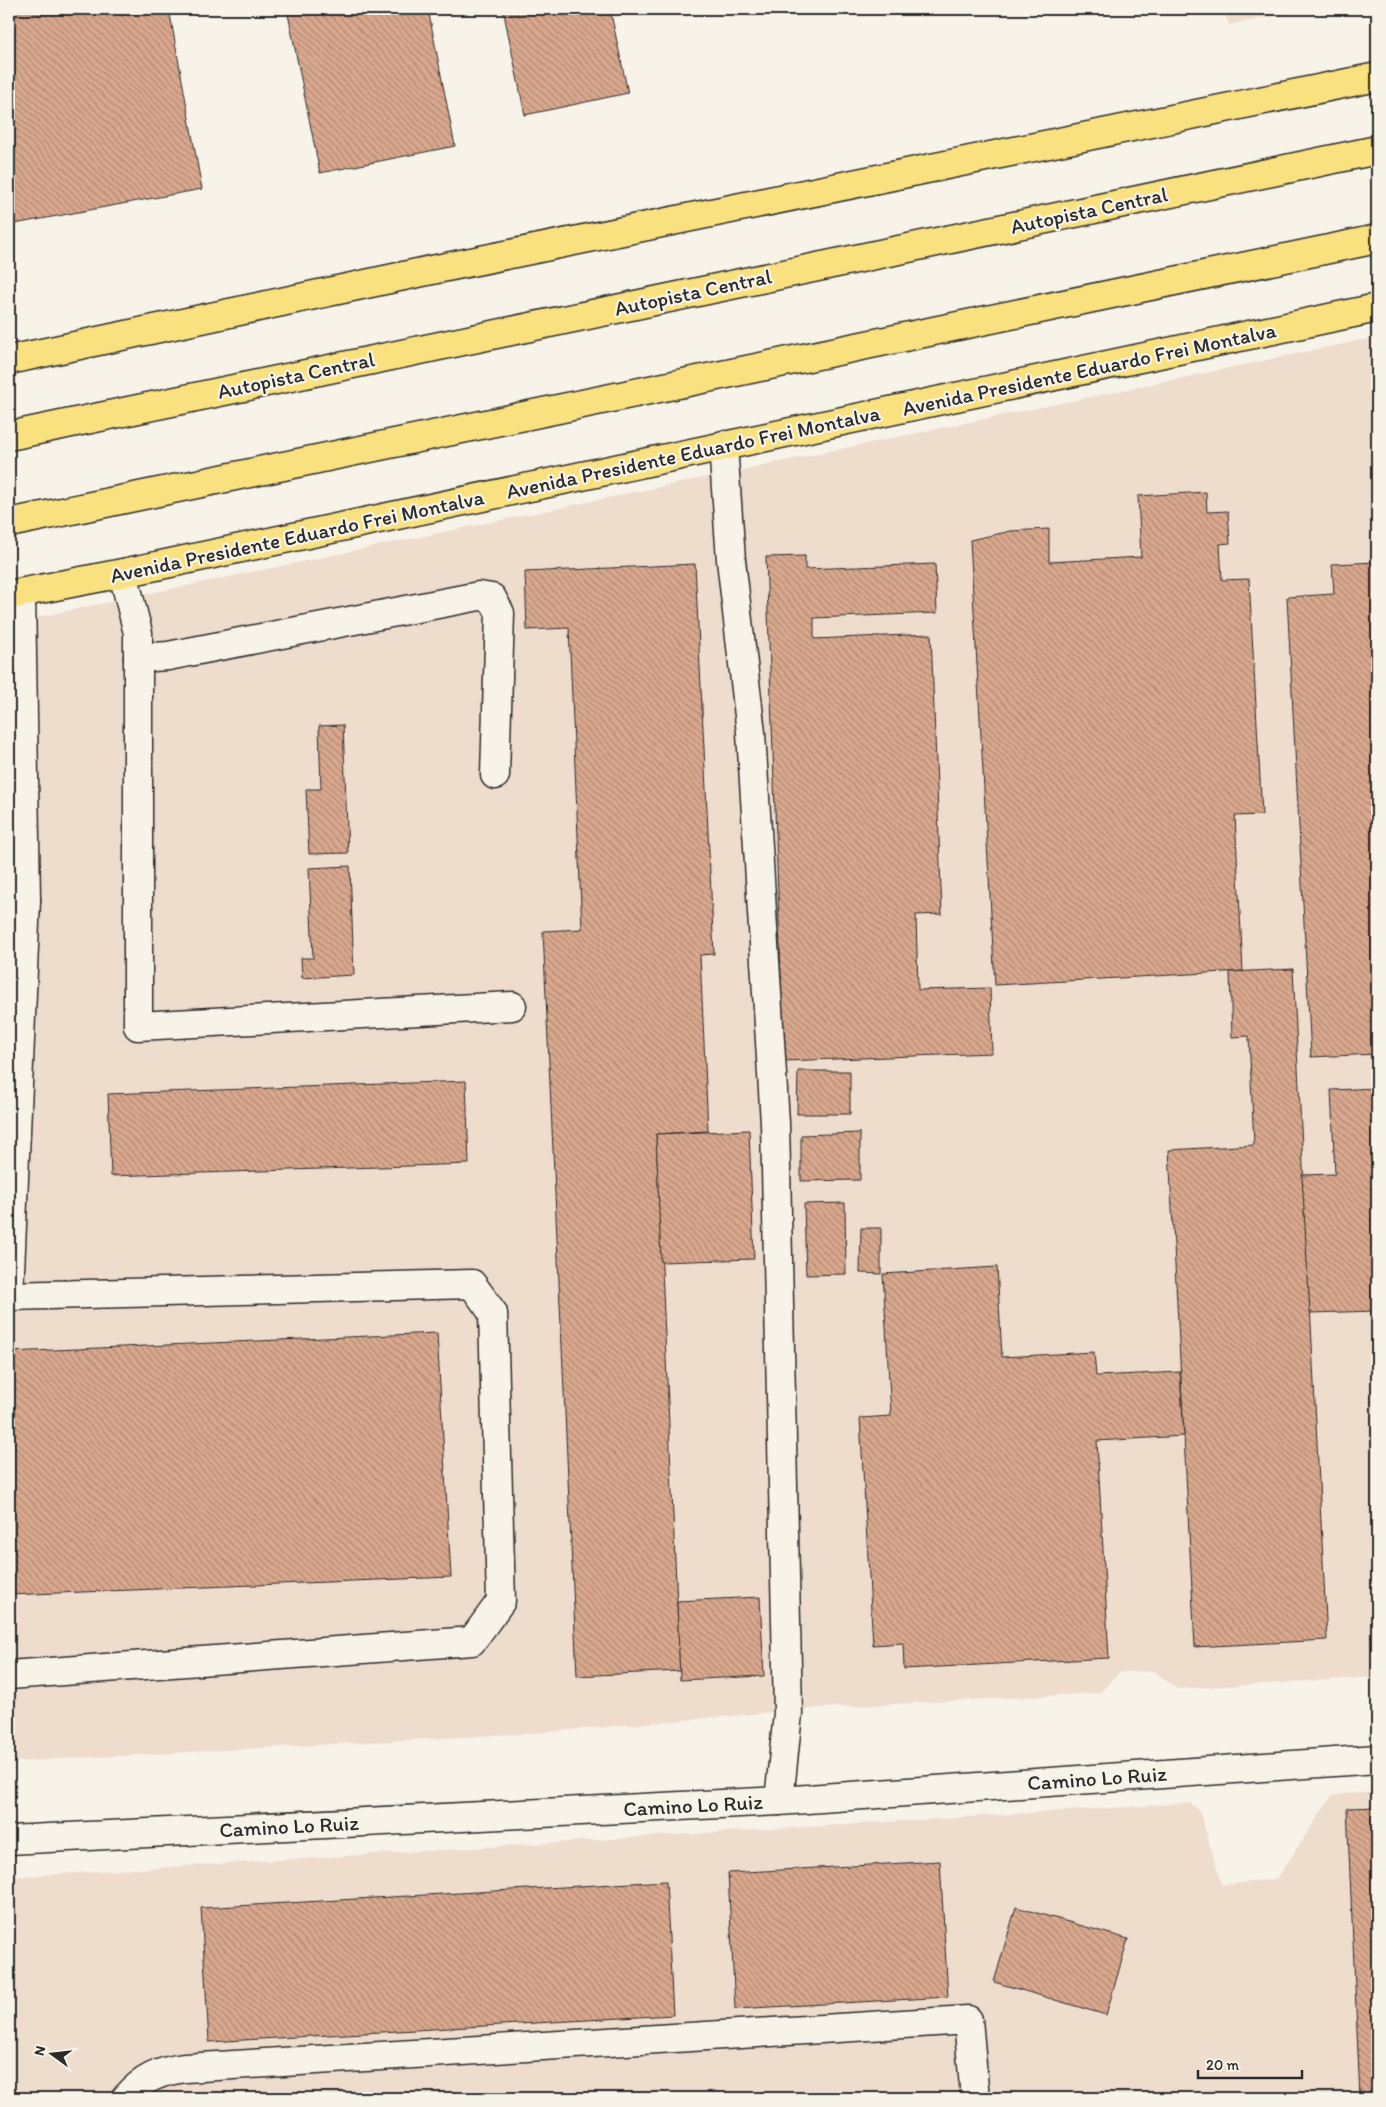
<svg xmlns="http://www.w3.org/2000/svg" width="1386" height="2107" viewBox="0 0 1386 2107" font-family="Itim,sans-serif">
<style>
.built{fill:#eedccd}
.building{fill:url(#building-back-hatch);stroke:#2b2b2b}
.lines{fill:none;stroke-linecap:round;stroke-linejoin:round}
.minor-casing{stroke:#2b2b2b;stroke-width:31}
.major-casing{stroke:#2b2b2b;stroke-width:31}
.highway-casing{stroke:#2b2b2b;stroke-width:31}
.minor{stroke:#f7f3e8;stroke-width:28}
.major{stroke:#fae180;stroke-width:28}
.highway{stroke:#fae180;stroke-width:28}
.labels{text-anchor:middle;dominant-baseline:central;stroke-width:4.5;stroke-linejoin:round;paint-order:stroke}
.street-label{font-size:21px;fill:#2b2b2b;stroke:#f7f3e8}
</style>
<defs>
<pattern id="building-back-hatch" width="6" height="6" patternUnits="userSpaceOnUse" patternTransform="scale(1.25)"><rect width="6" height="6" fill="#daa88e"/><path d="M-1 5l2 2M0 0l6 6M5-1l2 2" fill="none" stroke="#b18974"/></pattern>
</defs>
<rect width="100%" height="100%" fill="#f7f3e8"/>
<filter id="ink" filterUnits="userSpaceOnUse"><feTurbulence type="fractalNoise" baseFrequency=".02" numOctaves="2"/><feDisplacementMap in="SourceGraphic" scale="10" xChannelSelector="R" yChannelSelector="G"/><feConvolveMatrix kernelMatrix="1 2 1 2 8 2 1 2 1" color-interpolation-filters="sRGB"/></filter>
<g filter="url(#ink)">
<!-- built -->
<g class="built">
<path d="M1223,9H1305L1229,25Z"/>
<path d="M1377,337V1677L1177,1689L1154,1671L1120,1672L1100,1693L820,1708L535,1733L9,1762V623Z"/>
<path d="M1377,1792V2098H9V1877L1190,1803L1199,1810L1222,1885L1277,1879L1332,1795Z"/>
</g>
<!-- building -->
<g class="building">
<path d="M9,9H169L202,189L9,225Z"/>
<path d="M287,9H428L455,146L320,173Z"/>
<path d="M503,9H610L628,93L525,115Z"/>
<path d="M1206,492L1207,512L1228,511L1230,543L1220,544L1222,580L1249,579L1262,815L1235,816L1243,971L995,985L970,540L1011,531L1049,529V562L1141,557L1138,496Z"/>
<path d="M805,556V569L935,564L937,613L814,618V639L931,634L942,914L916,915L918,990L990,988L992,1053L784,1061L766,557Z"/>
<path d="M1377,562V1054L1311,1057L1287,597L1334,594L1332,564Z"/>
<path d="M695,564L714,954L700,955L708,1131L656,1134L680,1671L577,1676L543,931L582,929L569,628L527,630L525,572Z"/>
<path d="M343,725L348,853L309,854L306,789H321L319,726Z"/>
<path d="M9,829H19L22,868L9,869Z"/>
<path d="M350,866L354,975L302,978L301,958H313L309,868Z"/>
<path d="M1293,969L1327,1640L1195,1647L1169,1150L1254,1145L1249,1036L1232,1037L1230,972Z"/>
<path d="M798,1071H850V1114H797Z"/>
<path d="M466,1081L469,1164L111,1176L108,1094Z"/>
<path d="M1377,1088V1311L1310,1313L1302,1175L1335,1174L1331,1090Z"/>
<path d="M749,1130L754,1259L661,1262L656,1134Z"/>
<path d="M860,1133V1180L801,1181V1135Z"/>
<path d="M845,1203L846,1274L806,1275L804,1204Z"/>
<path d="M861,1228H881V1274L860,1273Z"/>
<path d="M997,1267L1002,1357L1094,1352L1096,1376L1180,1372L1184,1436L1097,1441L1109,1658L904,1669L903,1643L873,1645L860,1418L891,1416L883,1274Z"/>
<path d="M437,1333L451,1577L9,1595V1352Z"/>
<path d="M760,1597L764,1676L680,1680L677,1601Z"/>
<path d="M1377,1807V2098H1360L1347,1808Z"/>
<path d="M940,1861L948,1997L735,2009L728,1873Z"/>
<path d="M666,1881L673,2015L209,2042L201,1908Z"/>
<path d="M1016,1907L1128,1939L1106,2015L994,1982Z"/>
</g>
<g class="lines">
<!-- minor casing -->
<g class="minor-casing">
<g id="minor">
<path d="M723,445L731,560L751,733L775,1123L788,1713L779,1801"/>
<path d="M123,573L138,633V1026L512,1006"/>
<path d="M138,658L168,656L479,596L492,598L500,613L495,775"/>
<path d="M9,903L26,900L21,593"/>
<path d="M9,1294L26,900"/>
<path d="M9,1296L472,1284L493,1313L501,1601L472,1641L9,1675"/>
<path d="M9,1840L779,1801L1377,1759"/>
<path d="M126,2098C142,2079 159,2071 185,2068L968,2020L975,2098"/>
</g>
</g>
<!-- major casing -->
<g class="major-casing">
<g id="major">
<path d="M9,360L427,271L1377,77"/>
<path d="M9,595L123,573L1377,308"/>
</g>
</g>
<!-- highway casing -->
<g class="highway-casing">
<g id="highway">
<path d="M9,436L1377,150"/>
<path d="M9,523L1377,239"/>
</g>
</g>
<!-- minor -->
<use href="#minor" class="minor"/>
<!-- major -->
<use href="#major" class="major"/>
<!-- highway -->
<use href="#highway" class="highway"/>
</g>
</g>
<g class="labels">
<!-- street labels -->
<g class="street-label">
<text transform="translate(1089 210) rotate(-12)">Autopista Central</text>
<text transform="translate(693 292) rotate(-12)">Autopista Central</text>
<text transform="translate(1089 369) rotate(-12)">Avenida Presidente Eduardo Frei Montalva</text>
<text transform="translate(296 375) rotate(-12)">Autopista Central</text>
<text transform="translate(693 452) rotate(-12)">Avenida Presidente Eduardo Frei Montalva</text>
<text transform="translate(297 536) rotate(-12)">Avenida Presidente Eduardo Frei Montalva</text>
<text transform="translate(1097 1778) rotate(-4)">Camino Lo Ruiz</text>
<text transform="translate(693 1805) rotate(-3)">Camino Lo Ruiz</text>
<text transform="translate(289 1826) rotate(-3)">Camino Lo Ruiz</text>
</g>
</g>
<!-- margin -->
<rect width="1386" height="2107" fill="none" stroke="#f7f3e8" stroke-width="30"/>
<rect x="15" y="15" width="1356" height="2077" fill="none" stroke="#2b2b2b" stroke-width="2" filter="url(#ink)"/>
<!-- north arrow -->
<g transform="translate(52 2054) rotate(285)" stroke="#f7f3e8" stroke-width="4" paint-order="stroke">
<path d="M0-4L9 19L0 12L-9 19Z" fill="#2b2b2b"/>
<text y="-8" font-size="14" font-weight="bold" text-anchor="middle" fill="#2b2b2b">N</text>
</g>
<!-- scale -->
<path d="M1198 2070v8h104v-8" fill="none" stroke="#2b2b2b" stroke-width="2.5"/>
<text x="1206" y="2070" font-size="15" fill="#2b2b2b" stroke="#f7f3e8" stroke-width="4" paint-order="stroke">20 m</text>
</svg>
